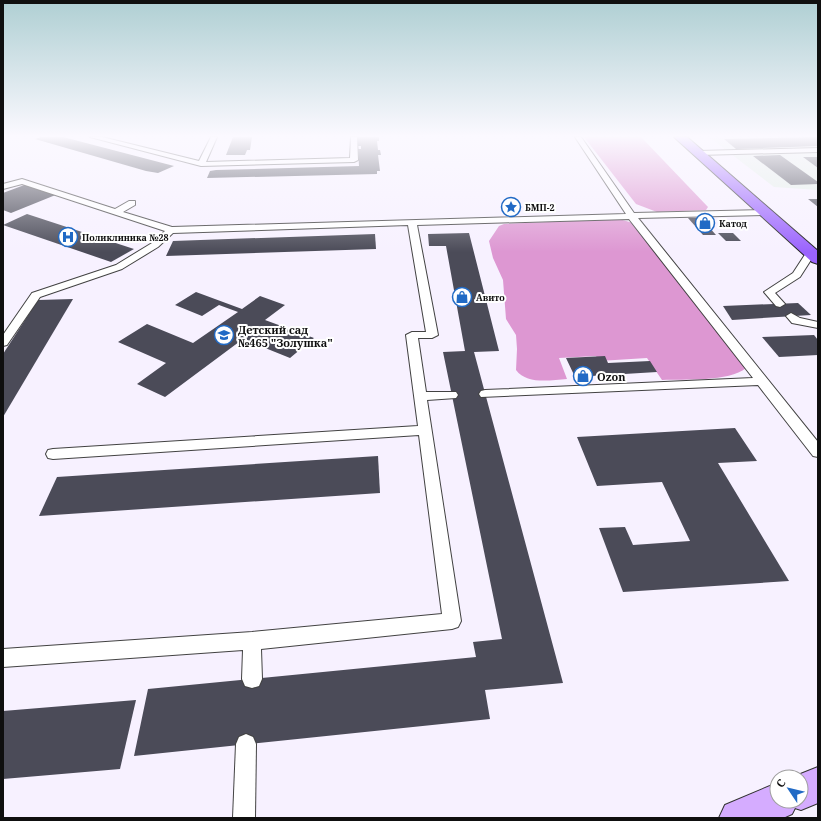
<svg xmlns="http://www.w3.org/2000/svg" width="821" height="821" viewBox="0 0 821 821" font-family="'Noto Serif',serif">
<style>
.industrial{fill:#e3eee8}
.forest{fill:#dd97d2}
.building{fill:#4b4b58}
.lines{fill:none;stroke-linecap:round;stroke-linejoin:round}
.service-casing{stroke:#424242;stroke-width:2}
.secondary-casing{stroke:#313131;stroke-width:2}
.primary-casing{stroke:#202020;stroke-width:2}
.service{fill:#fff;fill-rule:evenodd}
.secondary{fill:#d5acff;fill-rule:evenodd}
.primary{fill:#9a63fd;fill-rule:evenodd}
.labels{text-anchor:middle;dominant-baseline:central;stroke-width:4;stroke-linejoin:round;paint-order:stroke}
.far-poi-label{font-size:9px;font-weight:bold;fill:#0f0f0f;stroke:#fff;text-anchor:start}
.poi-label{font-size:11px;font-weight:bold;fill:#0f0f0f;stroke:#fff;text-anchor:start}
</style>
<rect width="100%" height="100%" fill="#f7f1ff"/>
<!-- industrial -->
<path class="industrial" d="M709,137H818V190L774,187Z"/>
<!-- forest -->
<g class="forest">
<path d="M584,137H641L708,207L706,210L657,212L636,204Z"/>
<path d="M619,219L633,223L746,368C729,382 684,379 662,380L647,358L599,361L596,356L559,358L567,379C551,380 527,385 516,370L517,349L516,335L506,319L503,280L493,258L489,241L499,226L504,224Z"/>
</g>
<!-- building -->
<g class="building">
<path d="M41,137H63L174,166L158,173L146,171L35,139Z"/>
<path d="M233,137H252L250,150H247L245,155H226Z"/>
<path d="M358,137H379V141H377L378,150H380L381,155H378L380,171H377V174L207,178L210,171L216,170L359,166L358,149H361V146H358Z"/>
<path d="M818,137V146L736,149L724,139Z"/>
<path d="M780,155L818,182V184L791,185L753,156Z"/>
<path d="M803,157H818V168Z"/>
<path d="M27,184L58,194L11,213L3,210V193Z"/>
<path d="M808,199H818V207Z"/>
<path d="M27,214L134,249L111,262L3,225Z"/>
<path d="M688,218H701L716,235H703Z"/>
<path d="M469,233L499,351L474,352L563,683L485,690L490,719L134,756L148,689L476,657L473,642L502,639L443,352L465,351L446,246H429L428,234Z"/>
<path d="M718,233H733L741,241H726Z"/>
<path d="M375,234L376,249L166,256L173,241Z"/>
<path d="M196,292L242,309L260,296L285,305L265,320L314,338L290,358L243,339L165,397L137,384L166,363L118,342L147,324L193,343L238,312L219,305L202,316L175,305Z"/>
<path d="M73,299L3,417V354L38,300Z"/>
<path d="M798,303L811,315L732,320L723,306Z"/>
<path d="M814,335L818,340V355L779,357L762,337Z"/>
<path d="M605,356L608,363L650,361L657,372L575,377L566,358Z"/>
<path d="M735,428L757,461L718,463L789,581L623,592L599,528L625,527L633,545L690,541L662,482L597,486L577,437Z"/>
<path d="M378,456L380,493L39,516L57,477Z"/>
<path d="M136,700L120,769L3,779V711Z"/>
</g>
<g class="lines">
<!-- service casing -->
<g class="service-casing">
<g id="service">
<path d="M90,137H102L199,161L211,137H217L206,162L350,158L351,137H357L358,160L354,162L201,166Z"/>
<path d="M575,137H581L634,213L768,210V214L765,215L638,218L818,442V457L813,456L758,385L481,397L479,394L481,391L485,390L753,378L629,219L417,225L438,335L432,338H418L426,392H456L458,395L456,398L427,400L461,621L458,627L452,629L261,649L262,679L259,686L252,688L245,686L242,679L243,650L3,667V649L252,632L442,614L419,435L53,459L48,458L46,454L48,450L53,449L418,426L406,335L412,332H426L408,225L173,233L158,247L122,269L40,297L7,345L3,346V335L32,293L116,265L152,243L165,231L22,184L3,189V184L22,179L115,209L129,201H135V205L123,212L172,227L626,214Z"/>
<path d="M818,148V152L698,155L694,153L698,151Z"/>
<path d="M811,249L816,252L800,277L775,293L785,304L780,307L776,306L764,292L793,273L808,250Z"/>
<path d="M791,313L800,318L818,322V328L792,323L786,316Z"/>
<path d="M246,734L253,737L256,744L255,818H233L236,744L239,737Z"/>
</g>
</g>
<!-- secondary casing -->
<g class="secondary-casing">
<path id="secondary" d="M818,767V803L801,810L795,808L792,814L783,818H719L725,805L777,783V801H801V777H793Z"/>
</g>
<!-- primary casing -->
<g class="primary-casing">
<path id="primary" d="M674,137H687L818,251V264L812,262Z"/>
</g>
<!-- service -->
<use href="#service" class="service"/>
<!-- secondary -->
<use href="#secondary" class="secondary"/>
<!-- primary -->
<use href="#primary" class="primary"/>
</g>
<!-- sky -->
<linearGradient id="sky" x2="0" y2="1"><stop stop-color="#afcfd3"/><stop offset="0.54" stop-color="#fbf9ff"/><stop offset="1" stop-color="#fbf9ff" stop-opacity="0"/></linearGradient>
<rect width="821" height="252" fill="url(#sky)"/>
<!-- icons -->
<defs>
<g id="sight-ring" transform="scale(1)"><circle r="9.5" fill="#fff" stroke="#216ac5" stroke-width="1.5"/><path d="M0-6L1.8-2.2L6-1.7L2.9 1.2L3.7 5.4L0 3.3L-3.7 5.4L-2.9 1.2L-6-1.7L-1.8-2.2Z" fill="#216ac5"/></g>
<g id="shop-ring" transform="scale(1)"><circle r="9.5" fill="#fff" stroke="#216ac5" stroke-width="1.5"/><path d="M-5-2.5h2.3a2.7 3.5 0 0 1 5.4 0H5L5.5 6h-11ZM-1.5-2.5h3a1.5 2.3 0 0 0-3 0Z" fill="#216ac5"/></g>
<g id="hospital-ring" transform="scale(1)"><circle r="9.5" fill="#fff" stroke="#216ac5" stroke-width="1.5"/><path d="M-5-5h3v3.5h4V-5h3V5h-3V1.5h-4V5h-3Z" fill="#216ac5"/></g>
<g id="school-ring" transform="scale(1)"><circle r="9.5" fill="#fff" stroke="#216ac5" stroke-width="1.5"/><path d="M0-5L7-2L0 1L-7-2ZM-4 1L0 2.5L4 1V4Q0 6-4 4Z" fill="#216ac5"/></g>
</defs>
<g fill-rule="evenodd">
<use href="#sight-ring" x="511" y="207"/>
<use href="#shop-ring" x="705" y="223"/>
<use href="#hospital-ring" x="68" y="237"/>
<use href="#shop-ring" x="462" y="297"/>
<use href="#school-ring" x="224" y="335"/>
<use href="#shop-ring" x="583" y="376"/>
</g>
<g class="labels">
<!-- far-poi labels -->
<g class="far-poi-label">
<text x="525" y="207">БМП-2</text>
<text x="719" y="223">Катод</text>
<text x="82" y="237">Поликлиника №28</text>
<text x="476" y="297">Авито</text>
</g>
<!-- poi labels -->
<g class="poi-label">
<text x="238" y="329">Детский сад<tspan x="238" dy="13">№465 "Золушка"</tspan></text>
<text x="597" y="376">Ozon</text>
</g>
</g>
<!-- border -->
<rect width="821" height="821" fill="none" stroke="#0f0f0f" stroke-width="8"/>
<!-- north arrow -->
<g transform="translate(789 789) rotate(305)"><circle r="19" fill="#ffffff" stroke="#9f9f9f"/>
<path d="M0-3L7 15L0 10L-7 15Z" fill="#216ac5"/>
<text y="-6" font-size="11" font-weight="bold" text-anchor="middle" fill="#0f0f0f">С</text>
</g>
</svg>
